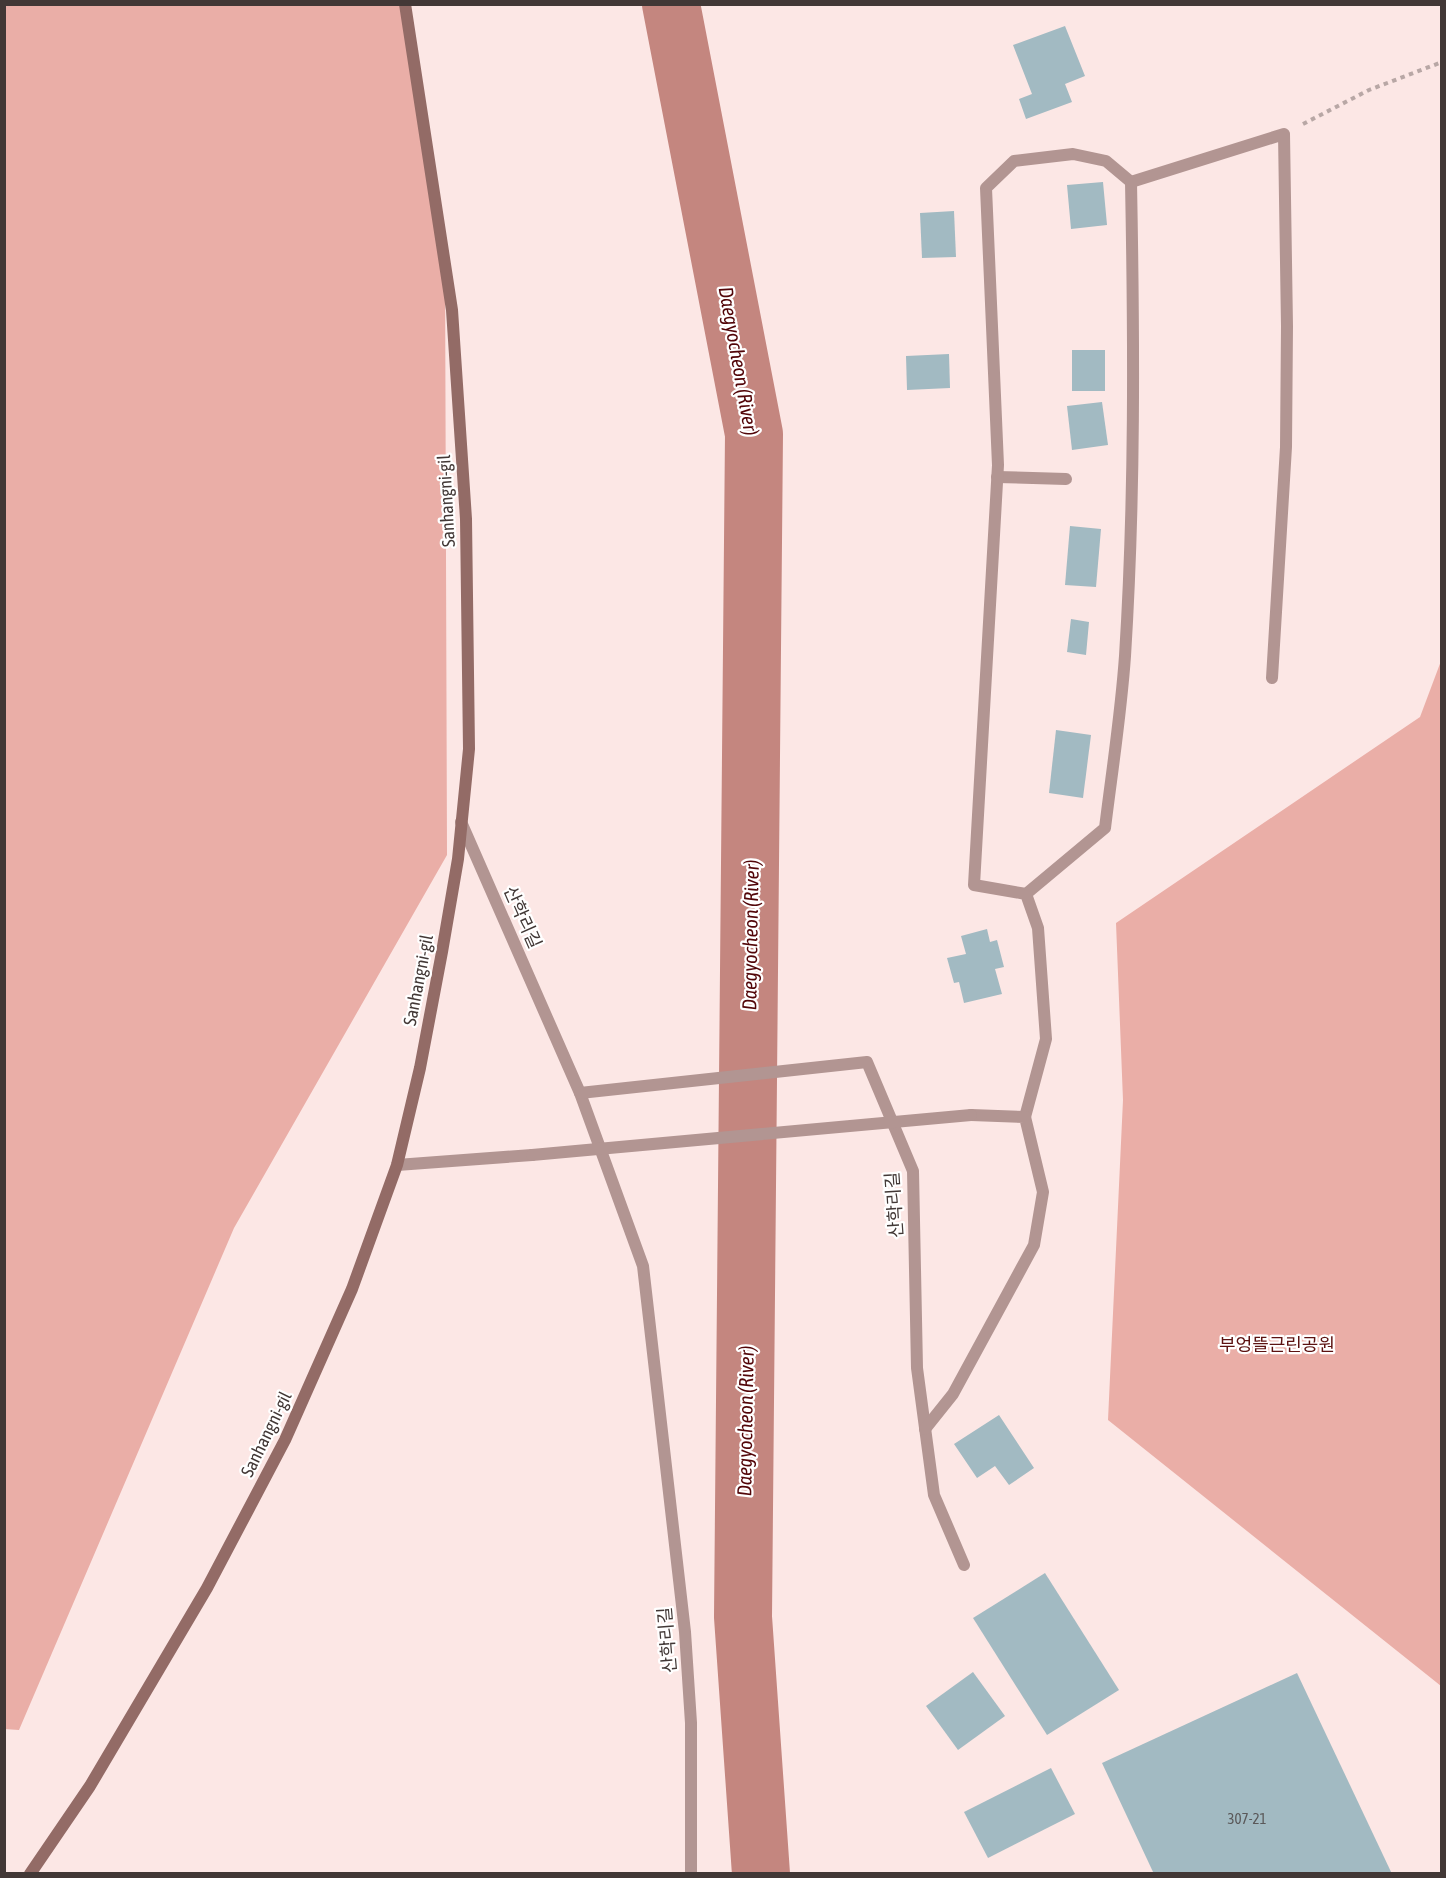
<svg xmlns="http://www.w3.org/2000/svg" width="1446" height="1878" viewBox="0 0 1446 1878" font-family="'Asap Condensed','Noto Sans KR',sans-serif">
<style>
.green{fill:#eaaea7}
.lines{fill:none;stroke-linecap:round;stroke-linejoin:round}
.river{stroke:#c4867f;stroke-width:58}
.building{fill:#a2bac2}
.path{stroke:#b8a7a5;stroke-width:4;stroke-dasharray:4.5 4.5;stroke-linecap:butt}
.street{stroke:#b29592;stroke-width:12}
.secondary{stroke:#936b66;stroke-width:12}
.street-bridge{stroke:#b29592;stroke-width:12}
.labels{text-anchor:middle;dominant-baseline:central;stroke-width:4.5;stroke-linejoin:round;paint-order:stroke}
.number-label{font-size:15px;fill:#5a5859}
.street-label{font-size:18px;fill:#423836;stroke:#fff}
.park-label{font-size:18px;fill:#5c1211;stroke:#fff}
.water-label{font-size:20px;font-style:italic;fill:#520508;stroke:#fff}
</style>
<rect width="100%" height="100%" fill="#fce7e5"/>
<!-- green -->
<g class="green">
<path d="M4,5H403L445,257L447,855L234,1228L19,1730L4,1729Z"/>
<path d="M1441,661V1686L1108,1420L1123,1100L1116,923L1420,717Z"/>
</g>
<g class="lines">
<!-- river -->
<path class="river" d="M671,4L754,434L743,1617L761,1874"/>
</g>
<!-- building -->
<g class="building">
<path d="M1065,26L1085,76L1065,84L1072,102L1026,119L1019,99L1032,94L1013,45Z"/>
<path d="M1103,182L1107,225L1071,229L1067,185Z"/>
<path d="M954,211L956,257L922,258L920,213Z"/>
<rect x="1072" y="350" width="33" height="41"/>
<path d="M949,354L950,388L907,390L906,356Z"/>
<path d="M1102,402L1108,445L1072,450L1067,406Z"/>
<path d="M1070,526L1101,529L1096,587L1065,585Z"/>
<path d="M1071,619L1089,622L1086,655L1067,652Z"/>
<path d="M1056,730L1091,735L1083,798L1049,793Z"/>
<path d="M987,929L990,942L997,940L1004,967L995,969L1002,994L964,1003L959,982L954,983L947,958L966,954L961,936Z"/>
<path d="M999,1415L1034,1468L1009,1485L995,1466L977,1478L954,1444Z"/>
<path d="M1045,1573L1119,1690L1047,1735L973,1618Z"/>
<path d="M973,1672L1005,1716L958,1750L926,1706Z"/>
<path d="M1297,1673L1392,1874H1154L1102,1763Z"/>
<path d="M1051,1768L1075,1814L988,1858L964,1812Z"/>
</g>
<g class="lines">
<!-- path -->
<path class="path" d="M1303,124L1369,90L1442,62"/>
<!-- street -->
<g class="street">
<path d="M1131,182L1284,134L1287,326L1286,447L1272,678"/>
<path d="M997,477L1066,479"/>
<path d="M461,822L580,1093L643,1266L685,1632L691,1723V1874"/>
<path d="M580,1093L867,1062L913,1171L917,1368L934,1495L964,1565"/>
<path d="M1025,1117L1046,1039L1038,928L1026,894L974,885L998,465L986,188L1014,161L1073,154L1106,161L1131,182C1134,340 1135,498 1125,656C1121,714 1112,771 1105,828L1026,894"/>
<path d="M397,1165L532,1155"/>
<path d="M925,1429L953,1394L1034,1245L1043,1192L1025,1117L971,1115"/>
</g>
<!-- secondary -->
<path class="secondary" d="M30,1874L90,1786L207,1588L285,1440L352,1289L397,1165L420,1068L442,952L458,859L469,749L466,519L452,310L405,4"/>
<!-- street-bridge -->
<path class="street-bridge" d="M532,1155L971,1115"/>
</g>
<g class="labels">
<!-- number labels -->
<g class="number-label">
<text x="1247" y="1818">307-21</text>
</g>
<!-- street labels -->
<g class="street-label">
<text transform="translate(446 501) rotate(-93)">Sanhangni-gil</text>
<text transform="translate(523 917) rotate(66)">산학리길</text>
<text transform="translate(418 980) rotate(-79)">Sanhangni-gil</text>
<text transform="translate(894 1205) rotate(-94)">산학리길</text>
<text transform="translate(266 1434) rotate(-64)">Sanhangni-gil</text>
<text transform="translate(667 1640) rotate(-95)">산학리길</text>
</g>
<!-- park labels -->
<g class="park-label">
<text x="1277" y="1344">부엉뜰근린공원</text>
</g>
<!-- water labels -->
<g class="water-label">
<text transform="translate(739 361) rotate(80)">Daegyocheon (River)</text>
<text transform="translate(750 935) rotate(-89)">Daegyocheon (River)</text>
<text transform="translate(745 1421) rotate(-89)">Daegyocheon (River)</text>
</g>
</g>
<!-- border -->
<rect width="1446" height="1878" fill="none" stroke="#423836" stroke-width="12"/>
</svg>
